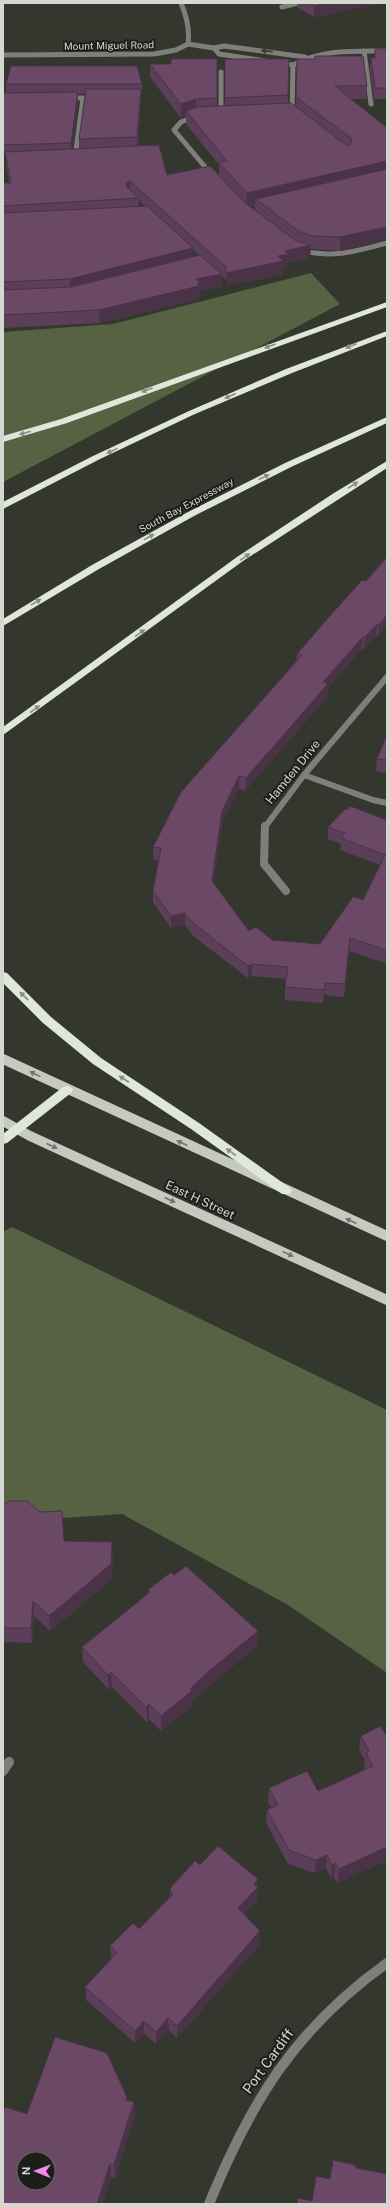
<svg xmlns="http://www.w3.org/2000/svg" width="390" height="2207" viewBox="0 0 390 2207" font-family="'Public Sans',sans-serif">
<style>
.green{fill:#566241}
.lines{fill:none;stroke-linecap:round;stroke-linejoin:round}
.service{stroke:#7e7f7b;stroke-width:5}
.minor-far3{stroke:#7e7f7b;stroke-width:5}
.minor-far2{stroke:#7e7f7b;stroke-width:6}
.minor-far1{stroke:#7e7f7b;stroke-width:8}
.minor{stroke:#7e7f7b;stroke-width:10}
.tertiary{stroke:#7e7f7b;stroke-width:5}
.primary{stroke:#c5c9bf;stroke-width:10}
.motorway{fill:#e1e6db;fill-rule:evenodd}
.wall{fill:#5b3e58;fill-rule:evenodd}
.shaded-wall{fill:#4a3247}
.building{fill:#6a4866;stroke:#4a3247;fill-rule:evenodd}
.oneway{fill:#393b37}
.oneway2{fill:#888c84}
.oneway3{fill:#70746c}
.labels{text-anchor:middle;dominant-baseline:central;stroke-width:4;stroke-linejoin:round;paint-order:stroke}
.far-street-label{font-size:10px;fill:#d5d7d1;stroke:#1c1e1a}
.street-label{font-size:12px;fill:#d5d7d1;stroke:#1c1e1a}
.near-street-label{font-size:14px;fill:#d5d7d1;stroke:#1c1e1a}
</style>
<rect width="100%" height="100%" fill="#34372e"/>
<!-- green -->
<g class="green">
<path d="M311,273L340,304L3,482V332L113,324Z"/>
<path d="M12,1227L387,1410V1673L288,1605L122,1514L3,1522V1232Z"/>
</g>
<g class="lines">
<!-- service -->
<path class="service" d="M282,7L298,3"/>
<!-- minor-far3 -->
<g class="minor-far3">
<path d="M188,44L214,48"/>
<path d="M364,51L371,104"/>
<path d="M293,65L219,54L214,48L224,46L305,57"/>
<path d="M221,72V115"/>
<path d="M69,98H83L75,157"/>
<path d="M292,112L293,65C323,49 354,51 387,51"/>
<path d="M196,116L181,122L174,130L211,174"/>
<path d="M300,250C330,259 358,251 387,243"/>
</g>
<!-- minor-far2 -->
<g class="minor-far2">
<path d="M304,775L373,800L387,803"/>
<path d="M265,827L304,775L387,677"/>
</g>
<!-- minor-far1 -->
<path class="minor-far1" d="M265,826L264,864L286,891"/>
<!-- minor -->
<g class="minor">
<path d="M3,1771L9,1762"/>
<path d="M209,2204C251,2101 295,2029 387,1963"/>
</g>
<!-- tertiary -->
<path class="tertiary" d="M3,55L154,54L176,50L188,44C190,29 187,17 181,3"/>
<!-- primary -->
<g class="primary">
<path d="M3,1059L387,1236"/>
<path d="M3,1121L30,1136L387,1300"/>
</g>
<!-- motorway -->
<g class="motorway">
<path d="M387,302V307L67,423L3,442V436L61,419Z"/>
<path d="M387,331V336L292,373L195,414L100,459L3,509V502L93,456L189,411L286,369Z"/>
<path d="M387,417V423L291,467L194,516L99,569L3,626V619L92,565L188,512L285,463Z"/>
<path d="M387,461V468L243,561L3,735V727L237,557L334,493Z"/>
<path d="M3,972L7,973L51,1017L101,1058L199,1123L290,1188L292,1191L290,1194H282L191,1129L93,1064L43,1023L3,983Z"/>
<path d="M67,1086L71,1087L73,1090L71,1093L7,1143L3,1144V1134L63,1087Z"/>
</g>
</g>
<!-- wall -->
<g class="wall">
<path d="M298,3H383L314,17L297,7Z"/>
<path d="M387,49V99H374L370,69L371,58H375Z"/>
<path d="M315,56L367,86L366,99H351L387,128V240L340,251L311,249L310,258L287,263V266L284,267V274L226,286V280L222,276L221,287L200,291V296L199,297V299L99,323L3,328V183H9L6,164V156H5L3,146V93L6,92V84H142V94H141V102L138,146L167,175H219V165L186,124V116L181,118L150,77V64H171L217,59V106H225V59H289L288,103L296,107L297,59H315ZM78,94H85L79,139V149H72L78,102ZM139,200L144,206H139ZM255,205V210L250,206ZM193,250L199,255L193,257Z"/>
<path d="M387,557L378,637L376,636L364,649H362L328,688V696L245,791L239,788L222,824L213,883L249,931L272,940L320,944L355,897L363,900L380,865L340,850L341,844L328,839V827L387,820V960L385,963L349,951L344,997L324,995L323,1003L285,1000V987L287,979L252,976L248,978L193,936L185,925L171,928L153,903V891L159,860H154L153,847L296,662L297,654L366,581Z"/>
<path d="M387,735V773L376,771L377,759Z"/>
<path d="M3,1506L64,1541L113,1556L112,1579L50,1631L34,1616L32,1643L3,1642Z"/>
<path d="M174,1575L258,1631L257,1646L208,1687L192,1702V1706L161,1731L149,1719L147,1722L112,1687L109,1690L83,1662L82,1647L148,1594V1590Z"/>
<path d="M361,1736H387V1860L338,1883L334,1877L331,1878L326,1868L315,1873L288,1864L266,1823L267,1810L272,1808L268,1802L269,1788L318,1791L365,1769L364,1767L365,1760L359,1750Z"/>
<path d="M200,1865L258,1892L257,1900L244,1914L260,1931V1944L177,2038L169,2030L156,2044L144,2033L135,2043L86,2000L85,1987L111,1959L110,1946L139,1929L170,1897V1891Z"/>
<path d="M127,2097V2100L134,2102L135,2116L115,2178L111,2177L102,2204H3L27,2114Z"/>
</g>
<!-- shaded-wall -->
<g class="shaded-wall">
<path d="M331,3H383L314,17V6Z"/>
<path d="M141,89V102L137,150V137Z"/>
<path d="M78,92V102L71,153V143Z"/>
<path d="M196,99V112L186,111V116L181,118V104Z"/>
<path d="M387,161L386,174L256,199L255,205L247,207V193Z"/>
<path d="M130,181V193L126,186L127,182Z"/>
<path d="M387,227V240L340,251V237Z"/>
<path d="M311,245L310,258L287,263V266L284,267V274L226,286V273L278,256L285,251Z"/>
<path d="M193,248V261L70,292V279Z"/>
<path d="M222,274L221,287L200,291V296L199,297V299L99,323V310L196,279Z"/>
<path d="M387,615V626L378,637L379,625Z"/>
<path d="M377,624L376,636L364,649L365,637Z"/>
<path d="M363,637L362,649L328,688V696L245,791L246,778L323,682Z"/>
<path d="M239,776V788L222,824L212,893V881L222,811Z"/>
<path d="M185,913V925L171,928V916Z"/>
<path d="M350,938L349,951L344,997L345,984Z"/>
<path d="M387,949V960L385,963L386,950Z"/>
<path d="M252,964V976L248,978V966Z"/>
<path d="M325,983L324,995L323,1003L324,990Z"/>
<path d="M112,1542L113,1556L112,1579L50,1631L49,1616Z"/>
<path d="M33,1601L34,1616L32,1643L31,1628Z"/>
<path d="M258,1631L257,1646L208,1687L192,1702V1706L161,1731V1716L208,1672Z"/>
<path d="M111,1672L112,1687L109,1690L108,1675Z"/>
<path d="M149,1704V1719L147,1722L146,1707Z"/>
<path d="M387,1847V1860L338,1883L339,1869Z"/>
<path d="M327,1855L326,1868L315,1873L316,1860Z"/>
<path d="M335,1863L334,1877L331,1878L332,1865Z"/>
<path d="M258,1879L257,1900L237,1921L238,1908L254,1884Z"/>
<path d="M260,1931V1944L177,2038V2026Z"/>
<path d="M168,2018L169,2030L156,2044V2032Z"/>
<path d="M144,2021V2033L135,2043V2031Z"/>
<path d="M134,2102L135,2116L115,2178L114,2165Z"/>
<path d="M110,2164L111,2177L102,2204H97Z"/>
</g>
<!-- building -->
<g class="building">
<path d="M309,3H331L314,6Z"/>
<path d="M375,49H387V88H375L371,58H375Z"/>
<path d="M315,56H363L367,86H335L387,128V161L247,193L219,163L227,161L186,111L197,107L291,103L346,145H350L352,142L351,138L296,97L297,59H315Z"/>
<path d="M171,59H217V98L196,99L181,104L150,64H171Z"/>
<path d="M225,59H289L288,95L225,98Z"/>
<path d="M11,66H137L142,84H6Z"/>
<path d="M86,89H141L137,137L79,139Z"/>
<path d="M78,92L71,143L4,145L3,139V93Z"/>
<path d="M159,145L167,175L210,166L244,202L296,241L311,245L285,251L288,254L278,256L284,261L226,273V267L130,181L127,182L126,186L139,198L3,206V183H11L5,152Z"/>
<path d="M387,169V227L340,237L313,236L300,232L256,199Z"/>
<path d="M147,206L193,248L70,279L3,282V213Z"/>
<path d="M200,255L222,274L196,279L200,283L197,284L199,286L99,310L3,315V290L71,287Z"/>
<path d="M387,557V615L379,625L377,624L365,637H363L323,682L328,684L246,778L239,776L222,811L212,881L249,931L256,927L272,940L320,944L355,894L354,897L363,900L385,855L341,838L345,833L328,827L345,809L347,810L350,806L387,820V949L386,950L350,938L345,984L325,983L324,990L285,987L288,967L252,964L248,966L193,923L185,913L171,916L153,891L161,848L153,847L181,792L302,655L297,654L322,625L362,580L366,581Z"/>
<path d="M387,735V760L377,759Z"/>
<path d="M9,1501H27L40,1512L62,1511L64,1541L112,1542L111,1564L49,1616L33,1601L31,1628H3V1506Z"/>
<path d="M186,1566L258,1631L208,1672L190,1689L192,1691L161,1716L149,1704L146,1707L111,1672L108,1675L82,1647L150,1592L148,1590L171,1572L174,1575Z"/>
<path d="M380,1726L387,1736V1847L339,1869L335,1863L332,1865L327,1855L316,1860L289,1850L267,1810L278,1805L269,1788L307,1771L318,1791L373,1766L366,1753L369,1751L361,1736Z"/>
<path d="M218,1846L258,1879L254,1884L258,1887L238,1908L260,1931L177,2026L168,2018L156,2032L144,2021L135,2031L85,1987L117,1953L110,1946L133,1923L139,1929L173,1894L170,1891L171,1887L195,1861L200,1865Z"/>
<path d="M55,2037L107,2053L127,2097L126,2100L134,2102L114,2165L110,2164L97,2204H3V2113L5,2107L27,2114ZM24,2159H48V2183H24Z"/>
<path d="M333,2160L356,2165V2168L387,2174V2204H297L298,2198L312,2201L316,2176L330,2179Z"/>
</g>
<!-- one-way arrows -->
<defs><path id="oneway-solid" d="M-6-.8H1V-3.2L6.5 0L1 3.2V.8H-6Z"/></defs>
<use class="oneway" href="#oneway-solid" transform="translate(267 51) rotate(-173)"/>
<g class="oneway2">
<use href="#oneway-solid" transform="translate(270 346) rotate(160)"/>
<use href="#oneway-solid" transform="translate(351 346) rotate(158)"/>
<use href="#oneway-solid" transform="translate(147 390) rotate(160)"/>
<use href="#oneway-solid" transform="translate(230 396) rotate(156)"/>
<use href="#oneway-solid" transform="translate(25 433) rotate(164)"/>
<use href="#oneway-solid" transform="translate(112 451) rotate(154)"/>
<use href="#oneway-solid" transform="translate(264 477) rotate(-26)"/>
<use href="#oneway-solid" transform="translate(353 485) rotate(-32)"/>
<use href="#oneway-solid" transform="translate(149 537) rotate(-29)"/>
<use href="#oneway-solid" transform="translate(245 557) rotate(-35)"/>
<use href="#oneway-solid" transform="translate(36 602) rotate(-31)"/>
<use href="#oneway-solid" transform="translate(140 633) rotate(-36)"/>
<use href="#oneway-solid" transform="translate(35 709) rotate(-36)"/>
<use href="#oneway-solid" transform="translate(24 996) rotate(-136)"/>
<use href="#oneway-solid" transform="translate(124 1079) rotate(-147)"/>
<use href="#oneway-solid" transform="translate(231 1152) rotate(-144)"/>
</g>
<g class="oneway3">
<use href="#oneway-solid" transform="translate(35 1074) rotate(-154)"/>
<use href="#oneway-solid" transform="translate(182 1143) rotate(-155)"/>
<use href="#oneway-solid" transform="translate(52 1146) rotate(25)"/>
<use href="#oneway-solid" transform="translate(170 1200) rotate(25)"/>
<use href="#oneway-solid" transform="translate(351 1221) rotate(-156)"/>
<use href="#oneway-solid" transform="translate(288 1254) rotate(25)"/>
</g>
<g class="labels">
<!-- far-street labels -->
<g class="far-street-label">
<text transform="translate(109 45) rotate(-1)">Mount Miguel Road</text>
<text transform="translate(186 505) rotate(-28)">South Bay Expressway</text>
</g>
<!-- street labels -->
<g class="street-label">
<text transform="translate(293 772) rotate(-51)">Hamden Drive</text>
<text transform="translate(200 1200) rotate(25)">East H Street</text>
</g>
<!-- near-street labels -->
<g class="near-street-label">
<text transform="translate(268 2061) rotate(-54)">Port Cardiff</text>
</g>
</g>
<!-- border -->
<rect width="390" height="2207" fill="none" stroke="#d5d7d1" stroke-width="8"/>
<!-- north arrow -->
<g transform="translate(36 2171) rotate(271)"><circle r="19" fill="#1c1e1a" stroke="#666863"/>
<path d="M0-3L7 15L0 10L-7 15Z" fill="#f688ed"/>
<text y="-6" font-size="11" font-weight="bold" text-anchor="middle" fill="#d5d7d1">N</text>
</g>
</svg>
